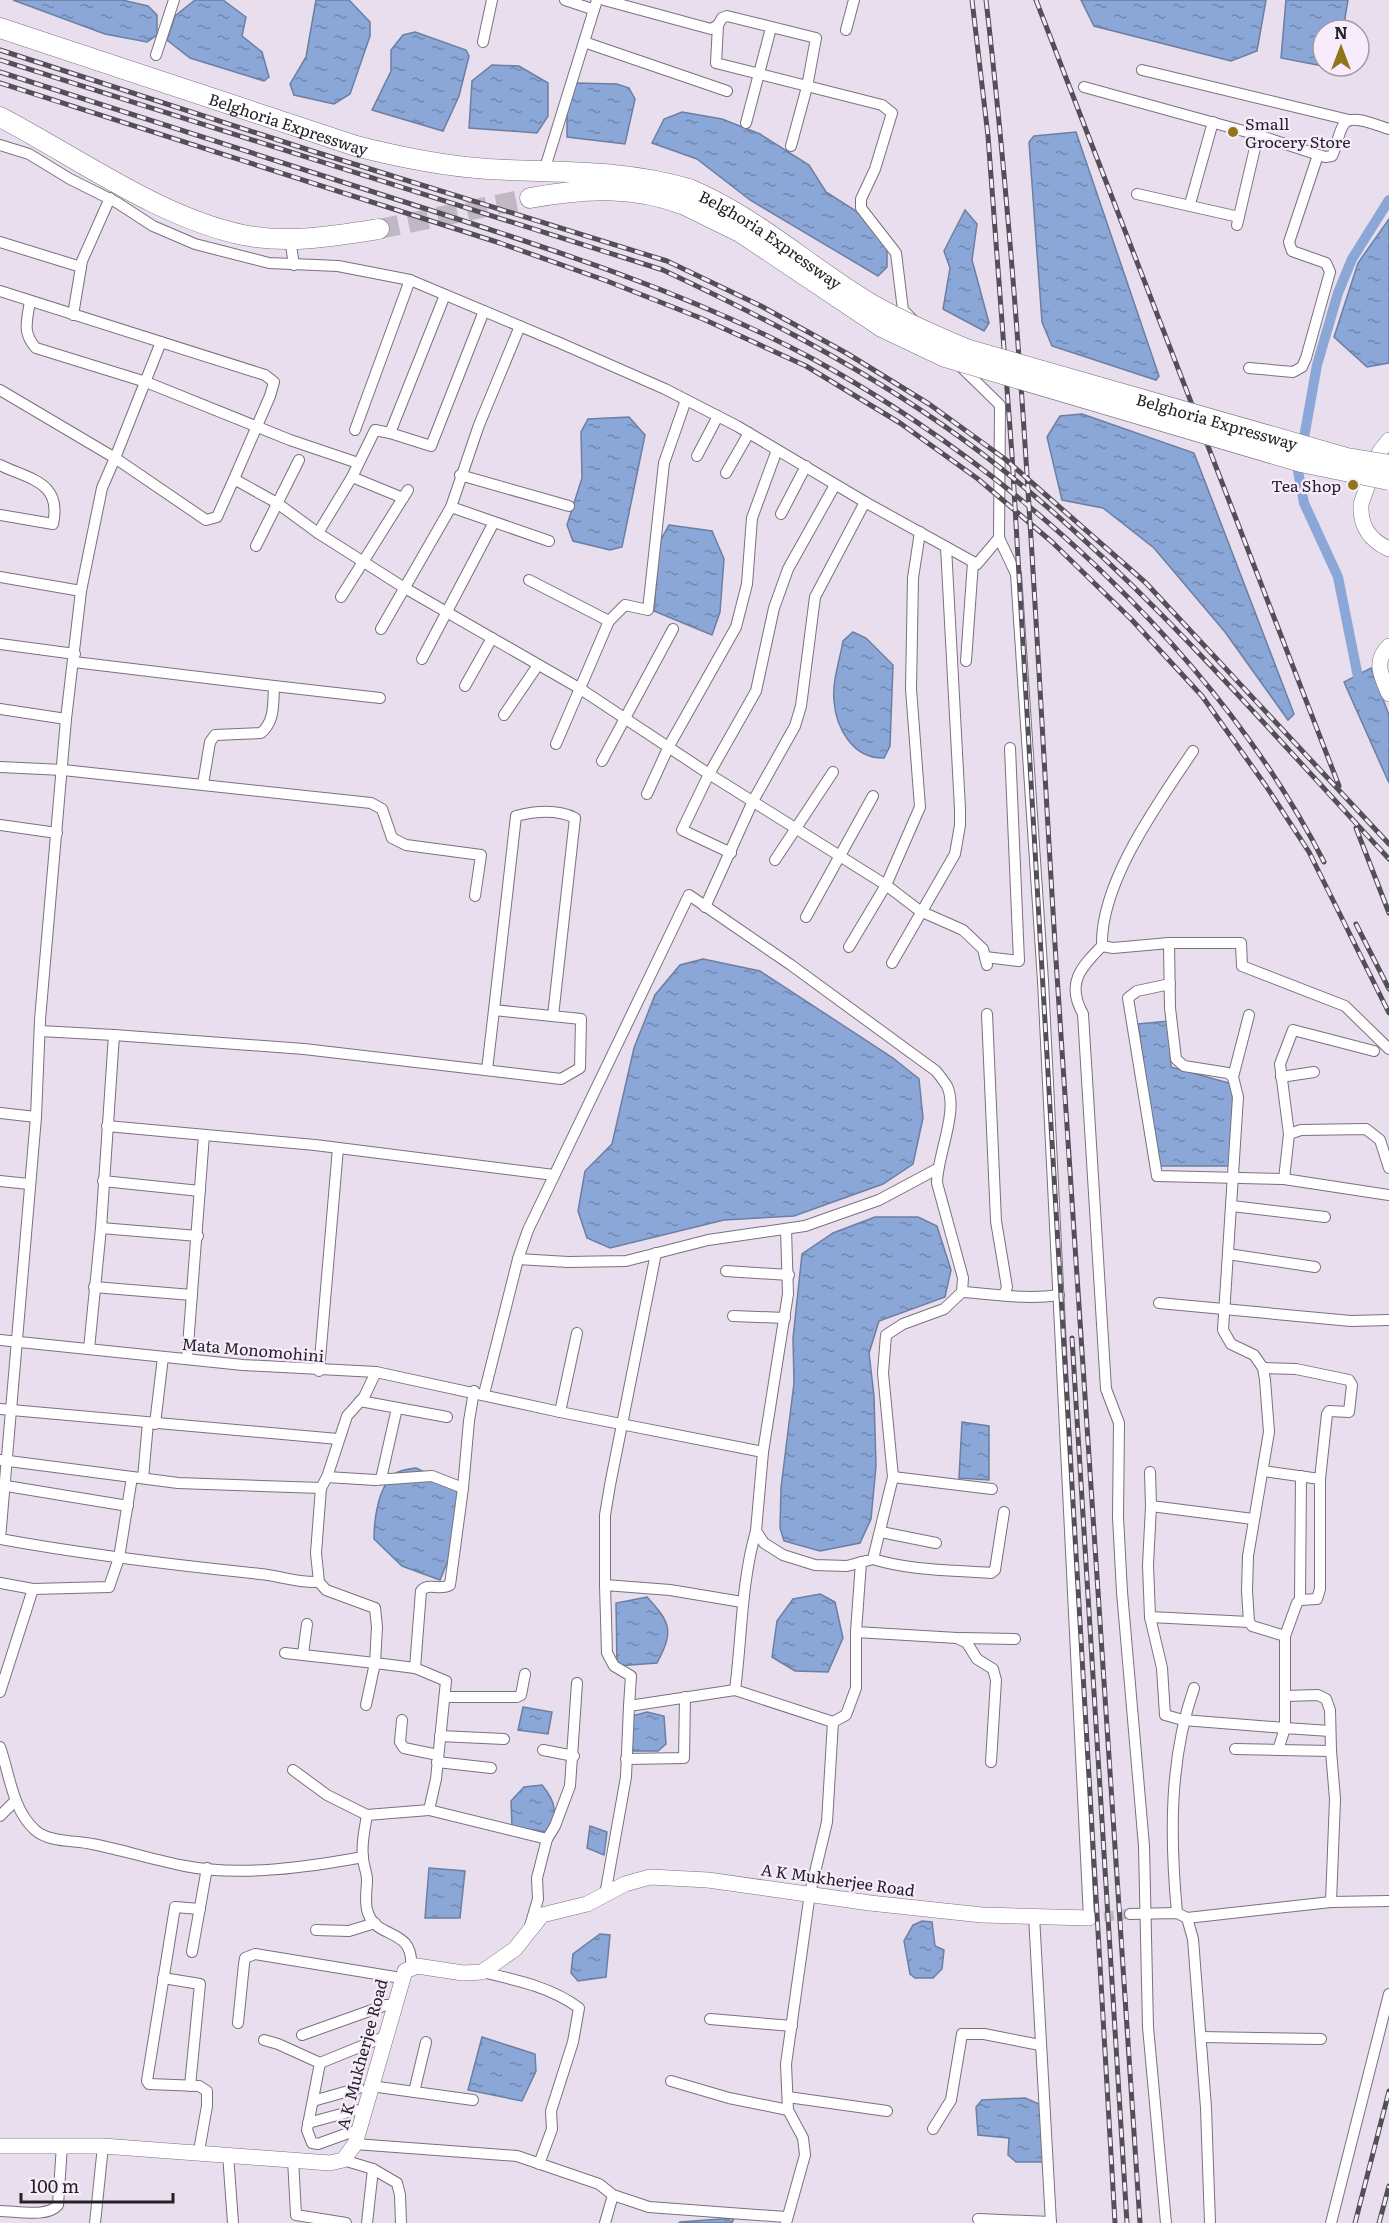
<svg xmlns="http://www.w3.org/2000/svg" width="1389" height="2223" viewBox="0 0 1389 2223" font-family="Literata,serif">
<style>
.water{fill:url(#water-ripples);stroke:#6c7fa3;stroke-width:1.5}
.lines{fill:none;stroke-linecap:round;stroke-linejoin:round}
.canal{stroke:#8aa7d8;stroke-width:10}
.street-tunnel{stroke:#c1b8c5;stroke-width:10;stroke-dasharray:10 5;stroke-linecap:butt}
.highway-tunnel{stroke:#c1b8c5;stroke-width:20;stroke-dasharray:20 10;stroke-linecap:butt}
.street-casing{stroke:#7a717e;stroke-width:12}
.secondary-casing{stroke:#7a717e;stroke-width:16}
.highway-casing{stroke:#7a717e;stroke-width:21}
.street{stroke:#fff;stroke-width:10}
.secondary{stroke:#fff;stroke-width:15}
.highway{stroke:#fff;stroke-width:20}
.rail-casing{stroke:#534f56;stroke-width:5}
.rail{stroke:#f6ecfb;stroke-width:3;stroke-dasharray:9;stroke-linecap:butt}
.highway-bridge-casing{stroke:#7a717e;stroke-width:21;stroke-linecap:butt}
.highway-bridge{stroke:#fff;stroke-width:20}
.poi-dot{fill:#90751b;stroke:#f6ecfb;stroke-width:2}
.labels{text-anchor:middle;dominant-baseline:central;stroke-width:4.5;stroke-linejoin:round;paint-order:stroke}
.street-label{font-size:16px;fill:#252227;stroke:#f6ecfb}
.poi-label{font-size:16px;fill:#252227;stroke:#f6ecfb;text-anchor:start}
</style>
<defs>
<pattern id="water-ripples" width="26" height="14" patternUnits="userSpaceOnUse" patternTransform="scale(1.5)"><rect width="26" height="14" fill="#8aa7d8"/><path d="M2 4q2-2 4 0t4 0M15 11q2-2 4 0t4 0" fill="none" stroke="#7188af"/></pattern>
</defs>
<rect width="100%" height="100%" fill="#e8deed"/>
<!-- water -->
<g class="water">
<path d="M13,0H122L148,6L157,15V35L147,42L105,34Z"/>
<path d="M195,0H223L246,17L242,36L262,52L269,77L264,81L190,58L167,40L175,16Z"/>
<path d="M316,0H349L370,22V36L350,94L334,104L294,95L290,84L306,57Z"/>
<path d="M1081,0H1266L1257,51L1231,61L1094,26Z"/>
<path d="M1286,0H1348L1343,30H1323V66L1281,58Z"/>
<path d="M415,32L466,50L469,56L459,96L443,131L372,110L391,71V50L403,35Z"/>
<path d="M492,65L519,66L548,83V116L537,133L469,128L472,81Z"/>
<path d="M576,83L617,84L629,88L635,99L625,144L567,137V93Z"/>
<path d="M682,112L722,119L760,134L809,165L826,192L856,211L887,242V267L878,276L750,200L697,159L652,143L664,119Z"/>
<path d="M1076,132L1159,376L1156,380L1052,346L1042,322L1029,142L1034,136Z"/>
<path d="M965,210L977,224L972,260L989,323L984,331L943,309L950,268L944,251Z"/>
<path d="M1389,219V363L1367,367L1334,337L1358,263Z"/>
<path d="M1082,414L1194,453L1294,714L1288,720L1225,632L1154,548L1103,508L1062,500L1047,437L1060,416Z"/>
<path d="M629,417L645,435L622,547L610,550L573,541L567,525L582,478L581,432L588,419Z"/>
<path d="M669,525L712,531L724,559L720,612L712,635L654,611L659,543Z"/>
<path d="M853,632L866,638L893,665L890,746L884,758C853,759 836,728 834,701C832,682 840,659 843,641Z"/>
<path d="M1371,668L1389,715V783L1344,682Z"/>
<path d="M703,959L760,971L893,1058L919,1079L923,1118L913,1164L883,1184L794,1216L724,1220L610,1248L587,1238L578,1211L585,1171L612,1144L634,1048L655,995L680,965Z"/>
<path d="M1169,1021L1171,1067L1236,1085L1237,1166H1158L1138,1024Z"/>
<path d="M875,1217H918L937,1226L951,1270L945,1297L879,1321L869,1353L874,1396L876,1466L871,1519L860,1543L820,1551L784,1541L780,1528L781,1488L794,1383L793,1338L802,1254L833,1233Z"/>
<path d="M962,1422L989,1426V1480L959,1478Z"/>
<path d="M416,1468L466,1492L460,1531L440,1580L402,1566L374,1539C374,1520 378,1488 393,1475C399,1470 408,1469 416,1468Z"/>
<path d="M820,1594L835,1602L843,1638L828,1672L795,1671L772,1657L777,1621L793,1599Z"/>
<path d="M647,1597C671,1623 674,1631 657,1663L617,1666L616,1603Z"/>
<path d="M523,1707L552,1712L548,1734L518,1730Z"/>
<path d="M647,1712L664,1716L666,1744L658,1751H631L628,1717Z"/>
<path d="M542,1785C556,1802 558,1813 548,1832L512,1827L511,1801L524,1787Z"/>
<path d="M590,1826L607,1832L604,1855L587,1848Z"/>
<path d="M429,1868L465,1871L460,1918H425Z"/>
<path d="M922,1921L932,1922L935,1946L944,1950L942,1969L933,1978H915L910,1974L904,1941L913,1925Z"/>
<path d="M600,1934L610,1935L606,1977L578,1981L571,1973L573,1954Z"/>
<path d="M482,2037L535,2054L536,2071L522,2101L468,2090Z"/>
<path d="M1025,2098L1041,2105L1044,2162H1016L1008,2155L1009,2138L978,2135L976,2107L982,2100Z"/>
<path d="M734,2218L732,2223H679L680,2222Z"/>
</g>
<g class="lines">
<!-- canal -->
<path class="canal" d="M1360,687L1338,577L1304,503L1298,471L1317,365L1338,293L1352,259L1389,200"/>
<!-- street-tunnel -->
<path class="street-tunnel" d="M1089,1918L1130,1914"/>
<!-- highway-tunnel -->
<path class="highway-tunnel" d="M379,229L530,198"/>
<!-- street casing -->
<g class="street-casing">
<g id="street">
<path d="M565,0L592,9"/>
<path d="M604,0L711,29L718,25L722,18L727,16L816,38L807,87L791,146"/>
<path d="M718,25L716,63L882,105L892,113L875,169L861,199V208L896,253L903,310L913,320"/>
<path d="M846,30L854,0"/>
<path d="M483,42L492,0"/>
<path d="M584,42L727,91"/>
<path d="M156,55L174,0"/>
<path d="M1142,70L1349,120"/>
<path d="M1084,87L1258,135L1325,157L1332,156C1337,146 1338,133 1344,124C1352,113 1378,126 1389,129"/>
<path d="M746,123L771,28"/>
<path d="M0,145L29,154L70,179L116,202L153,226L195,244L269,263L338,266L410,280L560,343L665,389L737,426L865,502L977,564L999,538L1016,574L1043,981L1089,1918"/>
<path d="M544,171L597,0"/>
<path d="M1137,194L1239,217"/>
<path d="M1190,204L1213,122"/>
<path d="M1237,225L1258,135"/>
<path d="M290,239L294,265"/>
<path d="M0,242L81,267"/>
<path d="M0,291L265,375L274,382L270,396L234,479"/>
<path d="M445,295L390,433L431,446L484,311"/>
<path d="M30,301C27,321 22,333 36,348L146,382L290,440L358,463"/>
<path d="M73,315L82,261L110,198"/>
<path d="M520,326L479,425L451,507L549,541"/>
<path d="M958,364L1000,405L999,538"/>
<path d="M1249,368L1293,372L1302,367L1306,358L1330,272L1326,263L1292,251L1289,242L1318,155"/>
<path d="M0,390L115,458L161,342"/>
<path d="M355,430L410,280"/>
<path d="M697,456L718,416"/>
<path d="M0,465C31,480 62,482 53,524L0,515"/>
<path d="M726,473L749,433"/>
<path d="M460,475L569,506"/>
<path d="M352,477L403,498"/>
<path d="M781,514L806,466"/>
<path d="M318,533L352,477L375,430L390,433"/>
<path d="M256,546L299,460"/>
<path d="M0,577L81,591L66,719L40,1020L36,1117L0,1539C86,1555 173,1565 260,1574C282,1576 294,1583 319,1582"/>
<path d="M529,580L609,621"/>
<path d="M81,591L102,488L115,458L206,520L217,517L234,479L277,503L318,533L403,587L579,688L709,774L886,885L920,911L963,930L983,949L987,965"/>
<path d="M341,597L408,490"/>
<path d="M381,629L451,507"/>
<path d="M0,644L75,654"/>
<path d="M422,659L493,524"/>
<path d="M966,661L973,562"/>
<path d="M74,662L274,686C273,704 275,721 261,733L215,735L210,742L203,784"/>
<path d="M274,686L380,698"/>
<path d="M465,686L492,638"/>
<path d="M0,709L66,719"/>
<path d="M504,715L538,665"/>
<path d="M556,744L609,621L625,605L648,610L664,463L686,400"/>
<path d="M602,761L673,629"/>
<path d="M0,767L63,770L371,803L382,809L392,838L406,845L481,855L475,896"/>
<path d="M647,794L669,746L736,627L747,584L752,518L777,450"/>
<path d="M0,825L57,833"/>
<path d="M731,853L682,830L709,774L756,691L774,608L788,569L835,485"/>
<path d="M775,860L833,772"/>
<path d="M705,907L753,801L795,726L801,706L815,597L865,502"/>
<path d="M806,917L873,796"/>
<path d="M1169,943H1241L1242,966L1345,1006L1389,1049"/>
<path d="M1102,946C1080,968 1066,984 1083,1014L1106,1389L1119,1423L1118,1517L1122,1592L1144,1846L1148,2027L1166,2223"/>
<path d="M849,947L886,885L920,807L911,689L913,578L920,532"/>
<path d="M985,957L1019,961L1010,748"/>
<path d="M892,963L955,854L960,825V809L946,547"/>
<path d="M1170,984L1137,991L1128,998L1157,1176L1284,1179L1389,1195"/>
<path d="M987,1014L996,1221L1007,1287L1004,1295"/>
<path d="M40,1031L114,1035L101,1228L89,1349"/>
<path d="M114,1035L304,1049L561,1079L580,1068L581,1019L494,1010L516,816C536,811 557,809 575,818L553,1016"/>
<path d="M487,1070L494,1010"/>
<path d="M1233,1077L1249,1015"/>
<path d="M1281,1077L1314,1072"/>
<path d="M0,1113L36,1117"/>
<path d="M107,1126L315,1145L554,1175"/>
<path d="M1289,1134L1280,1064L1293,1030L1374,1051"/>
<path d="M1284,1179L1289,1134L1301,1130L1366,1129L1380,1140L1389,1168"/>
<path d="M0,1181L29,1184"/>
<path d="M103,1181L200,1191"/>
<path d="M1232,1206L1325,1217"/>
<path d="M101,1228L198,1236"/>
<path d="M1228,1254L1315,1267"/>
<path d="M518,1259L568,1262L626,1261L708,1240L805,1226L879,1200L937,1169"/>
<path d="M726,1271L789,1275"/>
<path d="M94,1287L192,1295"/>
<path d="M962,1292C995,1294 1026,1300 1059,1295"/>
<path d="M1159,1303L1351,1321L1389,1320"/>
<path d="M733,1316L785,1318"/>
<path d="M0,1340L243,1365L376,1372L560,1412L763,1452"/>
<path d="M187,1359L204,1135"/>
<path d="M1263,1368L1296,1369L1349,1380L1352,1385L1349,1412L1329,1411L1327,1414L1320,1479"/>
<path d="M319,1371L338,1148"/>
<path d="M376,1372L364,1397L347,1416L327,1477L321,1488L316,1553L319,1582L326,1590L375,1608L377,1627L375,1663L415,1668L446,1681L436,1779L429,1810L367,1815C365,1827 361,1844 363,1857C363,1865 367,1872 367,1880C367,1890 364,1902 368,1913C377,1940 414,1927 411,1967"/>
<path d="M484,1394L518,1259L528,1230L689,895L791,965L936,1071C940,1076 944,1081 947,1086C959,1111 937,1156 937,1183L963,1278L962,1292L944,1309L903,1324L886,1335L883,1373L893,1477L873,1559L847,1566L815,1565L783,1555L764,1543L756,1531L763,1452L788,1294L786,1229"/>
<path d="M360,1401L447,1417"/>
<path d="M0,1409L338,1439"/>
<path d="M560,1412L577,1333"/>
<path d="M155,1424L163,1357"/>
<path d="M1,1460L132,1477"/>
<path d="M1263,1471L1320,1479V1589L1317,1599L1300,1600L1297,1603L1285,1636"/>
<path d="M1150,1472L1151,1506L1253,1519"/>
<path d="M327,1477L375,1480L432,1476L463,1488L450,1585C440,1591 428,1582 421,1591L415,1668"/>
<path d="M893,1477L992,1489"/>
<path d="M143,1478L148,1423"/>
<path d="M381,1479L397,1408"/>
<path d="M0,1485L128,1506"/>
<path d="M463,1488L469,1421L474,1391"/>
<path d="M1151,1506L1148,1565L1150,1617L1162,1668L1165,1715L1183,1720L1285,1728V1636L1252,1626L1249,1622L1247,1591L1248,1556L1269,1432L1265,1380L1263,1368L1254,1355L1231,1344L1223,1330L1238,1097L1233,1077L1228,1073L1184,1066L1176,1059L1170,1008L1169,943L1113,948L1102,946C1100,883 1158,803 1193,751"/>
<path d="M756,1531C741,1583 742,1637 735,1690L833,1722L827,1822L810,1893L786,2064L788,2110L803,2138L805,2155L786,2223"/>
<path d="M881,1532L936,1543"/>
<path d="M873,1559C912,1571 952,1570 991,1573L995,1570L1004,1512"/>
<path d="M861,1562L856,1632L957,1638L967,1643L977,1659L993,1669L996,1680L991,1762"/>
<path d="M0,1583L33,1589L109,1587L119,1558L132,1477L178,1483L321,1488"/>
<path d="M605,1585V1515L610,1485L656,1253"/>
<path d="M1300,1600L1301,1476"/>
<path d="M1150,1617L1249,1622"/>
<path d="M961,1638L1015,1639"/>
<path d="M285,1653L375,1663L366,1705"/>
<path d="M303,1654L307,1624"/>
<path d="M0,1692L33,1589"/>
<path d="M1285,1696L1318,1695L1326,1699L1330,1710L1331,1751"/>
<path d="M446,1697H517L521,1695L525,1674"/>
<path d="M629,1706L631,1676L614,1666L607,1653L605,1585L670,1590L742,1602"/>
<path d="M402,1720L400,1742L404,1748L438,1755"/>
<path d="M833,1722L846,1715L856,1688V1632"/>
<path d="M440,1736L504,1739"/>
<path d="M0,1747C10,1775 12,1809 35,1830C50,1843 74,1840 92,1844C123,1850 154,1860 185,1866C240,1877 309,1867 363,1857"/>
<path d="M1235,1749L1278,1750L1285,1728L1330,1731"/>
<path d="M543,1750L574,1756"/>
<path d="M1278,1750L1331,1751L1335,1799L1331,1902"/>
<path d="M626,1759L684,1758L685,1697"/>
<path d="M437,1762L491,1768"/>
<path d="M293,1770L327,1795L367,1815"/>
<path d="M429,1810L547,1839"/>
<path d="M0,1816L15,1801"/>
<path d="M605,1895L626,1777L629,1706L735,1690"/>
<path d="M1177,1913C1170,1837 1169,1760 1194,1688"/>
<path d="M1130,1914L1177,1913L1187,1918L1331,1902L1389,1901"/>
<path d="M1034,1916L1051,2223"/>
<path d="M1187,1918L1193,1939L1206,2108L1210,2223"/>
<path d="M530,1926L538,1899L537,1878L547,1839L555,1826L570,1786L577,1683"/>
<path d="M316,1930L349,1931L375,1923"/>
<path d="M192,1952L207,1868"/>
<path d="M482,1972C516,1980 551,1987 579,2008L573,2042L551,2111L552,2129L539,2164"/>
<path d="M163,1978L200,1984L190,2086"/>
<path d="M710,2019L792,2026"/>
<path d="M238,2023L244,1964L245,1958L255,1954L401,1978"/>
<path d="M302,2035L386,2005H393"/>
<path d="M1201,2037L1321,2039"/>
<path d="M264,2040L278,2044L320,2063L384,2037"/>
<path d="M320,2063L307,2130L312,2143L318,2144L351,2132"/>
<path d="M671,2081L729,2098L788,2110"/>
<path d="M371,2086L473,2100"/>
<path d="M414,2092L426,2042"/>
<path d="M788,2097L887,2111"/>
<path d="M313,2101L359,2088"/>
<path d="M308,2123L356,2110"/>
<path d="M933,2129L951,2100L962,2034H984L1040,2045"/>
<path d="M355,2144L517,2156L599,2184L613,2195L649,2207L786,2217"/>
<path d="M199,2151L207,2106V2091L199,2086L149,2084L147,2081L175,1907L200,1909"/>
<path d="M228,2154L233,2223"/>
<path d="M293,2159L296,2215L346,2223"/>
<path d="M343,2160L373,2169L397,2183L400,2195L401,2223"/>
<path d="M0,2211C16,2211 47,2218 58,2205L62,2145"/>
<path d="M978,2219L1051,2222"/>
<path d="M95,2223L103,2146"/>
<path d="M367,2223L373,2169"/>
<path d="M605,2223L613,2195"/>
<path d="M1331,2223L1389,1994"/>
</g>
</g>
<!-- secondary casing -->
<g class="secondary-casing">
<g id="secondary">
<path d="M1389,440L1380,451L1361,504C1360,526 1369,540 1389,549"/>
<path d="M1389,646C1373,661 1381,676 1389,694"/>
<path d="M0,2146H103L330,2163L343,2160L355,2144L405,1971L417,1966L463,1973L482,1972L515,1949L542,1915L587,1904L625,1884L650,1877L708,1880L870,1903L982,1915L1089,1918"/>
</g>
</g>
<!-- highway casing -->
<g class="highway-casing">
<g id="highway">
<path id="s1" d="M0,28L356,146C399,157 443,166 488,169C556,173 622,169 689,189"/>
<path d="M0,117C77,157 158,217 243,235C288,244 335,236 379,229"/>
<path d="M530,198C584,188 633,185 685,205"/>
</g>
</g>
<!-- street -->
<use href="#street" class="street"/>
<!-- secondary -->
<use href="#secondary" class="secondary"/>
<!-- highway -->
<use href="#highway" class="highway"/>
<!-- rail casing -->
<g class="rail-casing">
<g id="rail">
<path d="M972,0L988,136L1012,455L1115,2223"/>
<path d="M986,0C1023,319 1036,640 1056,960C1083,1381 1113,1802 1140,2223"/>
<path d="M1036,0L1339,786"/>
<path d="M0,50L312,151L667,261L761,306L848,354L929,404L1005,459L1146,583L1389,844"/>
<path d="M0,60L663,270C780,325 896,385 998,466C1143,581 1263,724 1389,859"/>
<path d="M0,72C137,116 274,160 411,204C545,247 688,292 813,359C1016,470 1218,655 1324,862"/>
<path d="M0,83L500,243L607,281L703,319L806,366L900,423L978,479L1052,542L1131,619L1202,696L1266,786L1309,852L1389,1013"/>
<path d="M1356,828L1389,913"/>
<path d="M1356,924L1389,989"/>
<path d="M1072,1338L1127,2223"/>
<path d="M1355,2223L1389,2091"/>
<path d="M1379,2223L1389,2186"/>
</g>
</g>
<!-- rail -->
<use href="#rail" class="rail"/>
<!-- highway-bridge casing -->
<g class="highway-bridge-casing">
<g id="highway-bridge">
<path id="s2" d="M689,189C758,218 807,266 871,304C901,321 933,335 966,349L1347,458L1389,465"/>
<path d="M685,205L740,232L882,327L945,357L1301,462L1389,480"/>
</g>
</g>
<!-- highway-bridge -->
<use href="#highway-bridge" class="highway-bridge"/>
</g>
<!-- markers -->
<g class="poi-dot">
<circle cx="1233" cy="132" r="6"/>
<circle cx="1353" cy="485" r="6"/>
</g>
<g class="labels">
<!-- street labels -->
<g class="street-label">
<text stroke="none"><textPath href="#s1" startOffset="304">Belghoria Expressway</textPath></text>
<text stroke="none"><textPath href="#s2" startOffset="96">Belghoria Expressway</textPath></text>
<text stroke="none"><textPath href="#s2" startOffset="582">Belghoria Expressway</textPath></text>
<text transform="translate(253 1349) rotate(5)">Mata Monomohini</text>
<text transform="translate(838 1879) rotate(8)">A K Mukherjee Road</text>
<text transform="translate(361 2054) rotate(-75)">A K Mukherjee Road</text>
</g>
<!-- poi labels -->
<g class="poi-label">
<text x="1245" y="123">Small<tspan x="1245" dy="18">Grocery Store</tspan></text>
<text x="1341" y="485" text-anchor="end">Tea Shop</text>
</g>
</g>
<!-- north arrow -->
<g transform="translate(1341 48)"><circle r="28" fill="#f6ecfb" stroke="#a29ba6" stroke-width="1.5"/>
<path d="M0-4.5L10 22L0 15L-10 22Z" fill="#90751b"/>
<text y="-9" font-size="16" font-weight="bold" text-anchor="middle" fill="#252227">N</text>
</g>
<!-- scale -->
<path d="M21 2193v9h152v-9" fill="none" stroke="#252227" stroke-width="3"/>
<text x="30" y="2193" font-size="18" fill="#252227" stroke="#f6ecfb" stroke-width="4.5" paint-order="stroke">100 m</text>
</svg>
